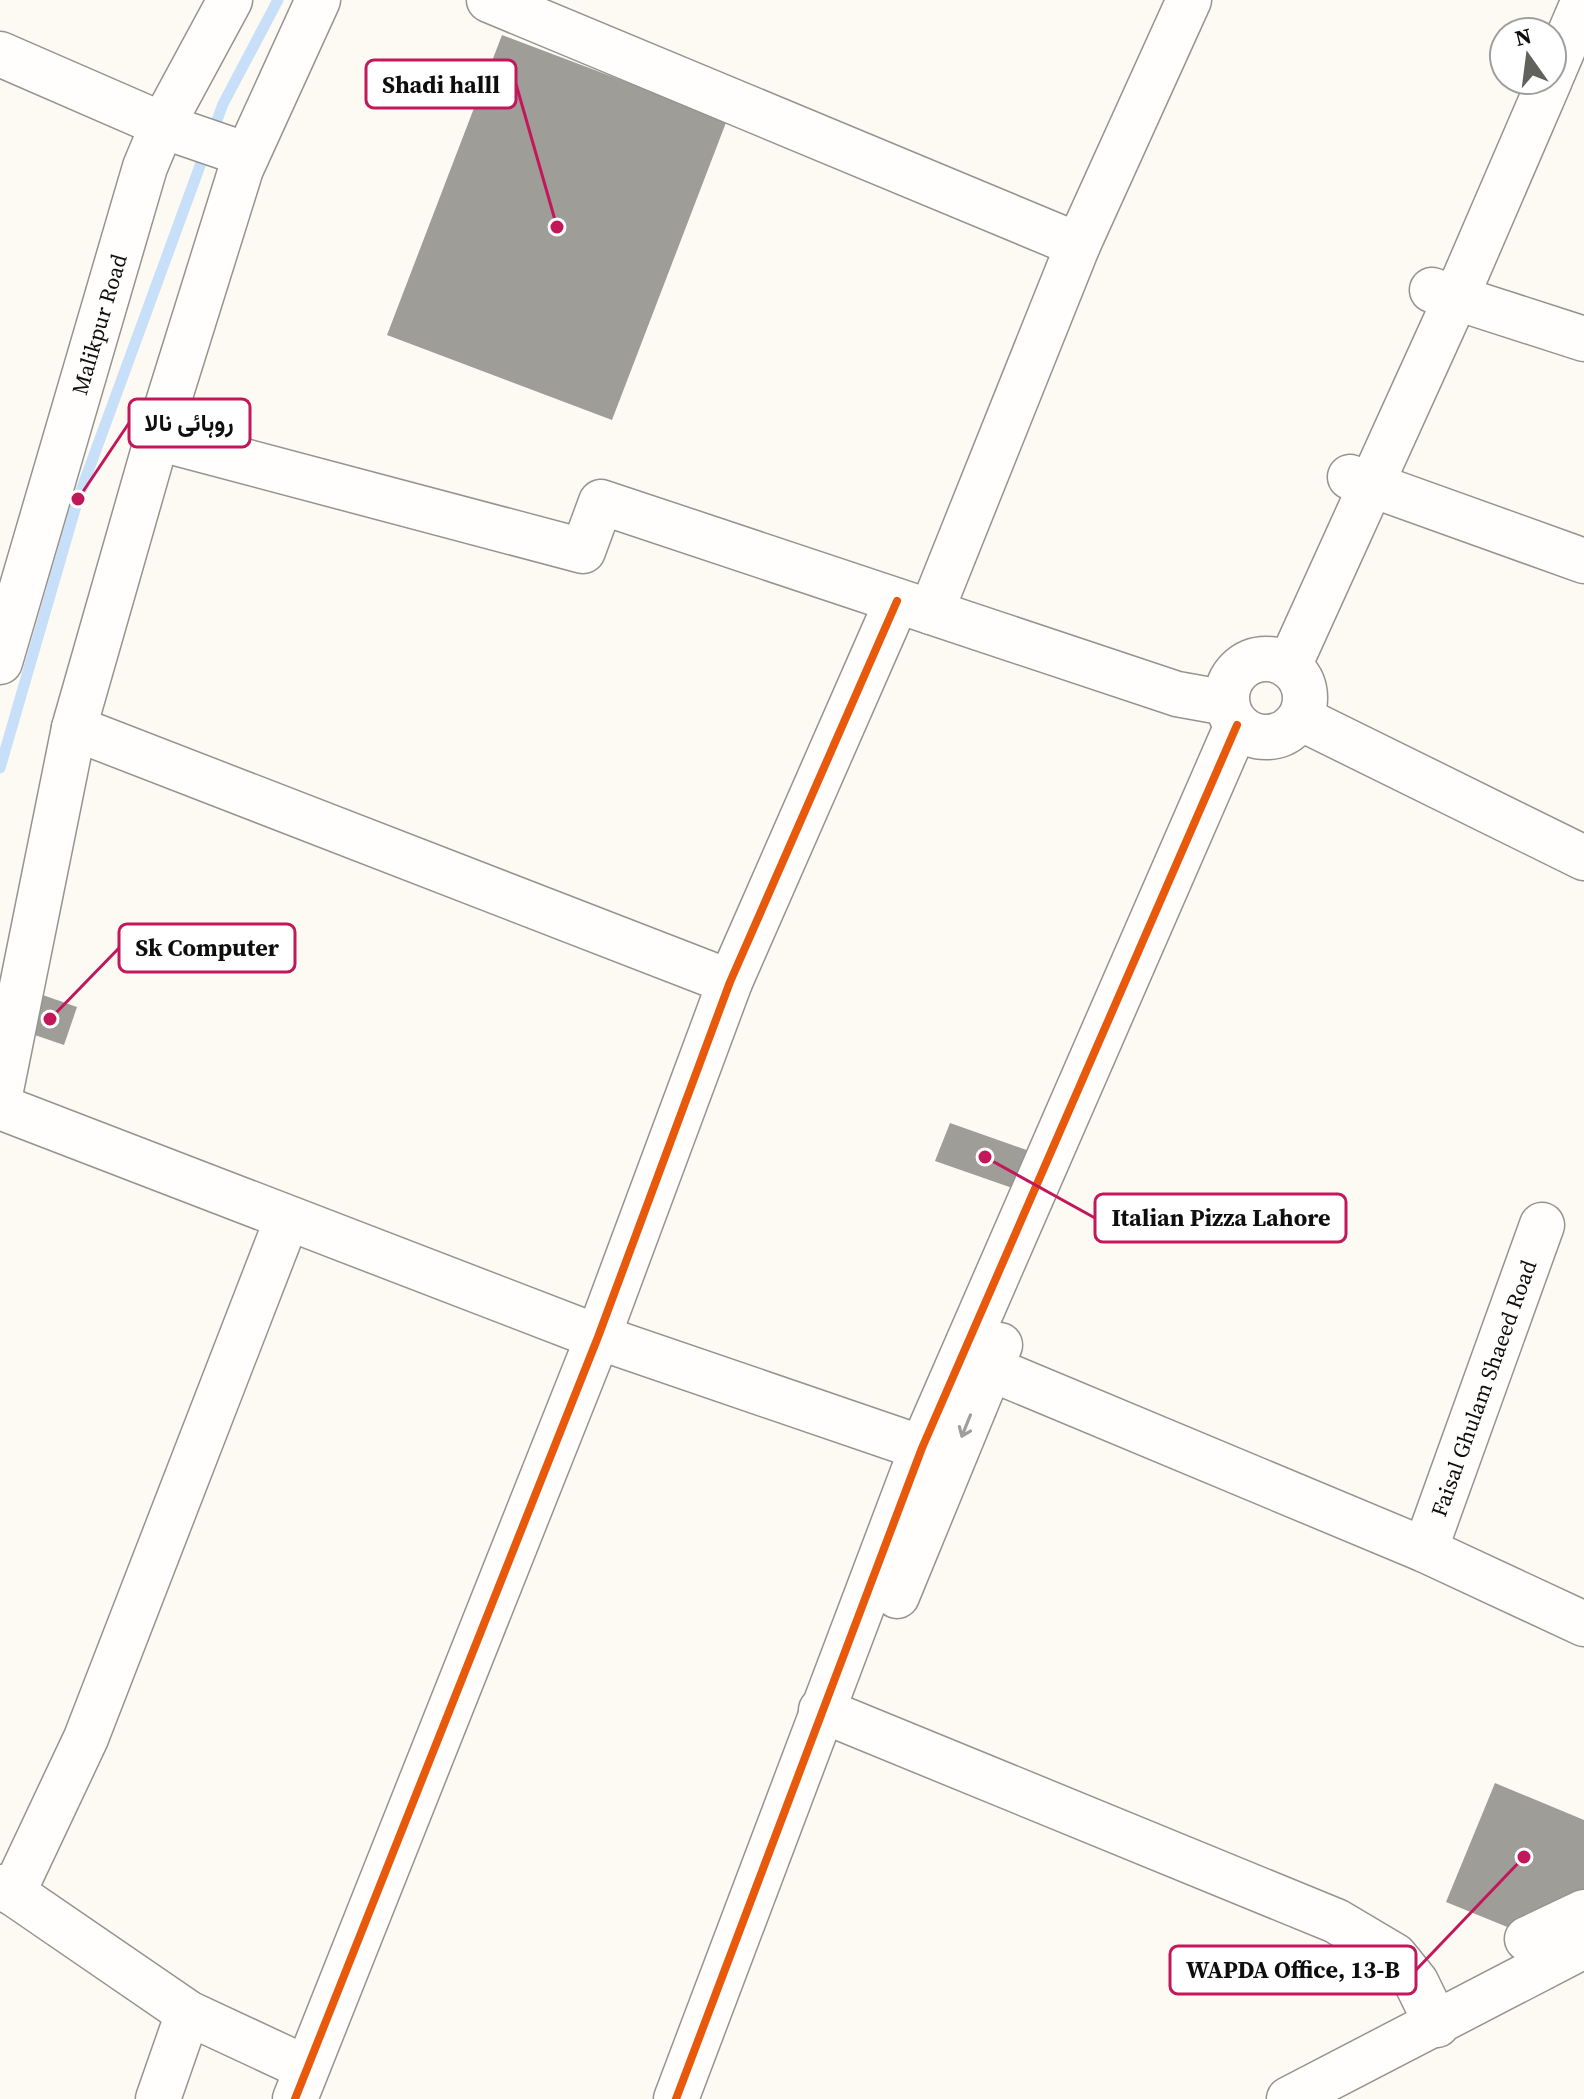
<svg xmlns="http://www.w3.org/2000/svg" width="1584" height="2099" viewBox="0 0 1584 2099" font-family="'Source Serif 4',Vazirmatn,serif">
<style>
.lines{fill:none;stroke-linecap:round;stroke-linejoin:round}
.stream{stroke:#c7dff8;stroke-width:11}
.building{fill:#9f9d98}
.minor-casing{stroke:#959491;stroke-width:47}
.minor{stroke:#fffefd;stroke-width:44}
.cycleway-casing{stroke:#fff;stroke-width:13}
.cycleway{stroke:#e8590c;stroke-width:8}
.oneway{stroke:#9f9e9d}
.labels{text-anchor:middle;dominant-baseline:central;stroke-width:8;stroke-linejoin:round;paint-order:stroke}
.street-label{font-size:22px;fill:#0e0e0e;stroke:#fff}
.leader{fill:none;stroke:#c2185b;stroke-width:3}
.callout-dot{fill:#c2185b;stroke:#fff;stroke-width:3}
.callout{fill:#fff;stroke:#c2185b;stroke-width:3}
.callout-label{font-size:24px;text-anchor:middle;font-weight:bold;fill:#0e0e0e}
</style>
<rect width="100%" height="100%" fill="#fcfaf2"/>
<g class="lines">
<!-- stream -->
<g class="stream">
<path d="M211,136L223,104L278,0"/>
<path d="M0,768L78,499L205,152"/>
</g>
</g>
<!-- building -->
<g class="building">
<path d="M502,35L727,120L612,420L387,335Z"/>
<path d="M37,993L77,1007L64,1045L23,1031Z"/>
<path d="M950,1123L1035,1153L1021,1191L935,1161Z"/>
<path d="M1495,1783L1584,1820V1894L1522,1933L1446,1902Z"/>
</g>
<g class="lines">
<!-- minor casing -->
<g class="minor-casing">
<g id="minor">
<path d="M489,0L1078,245"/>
<path d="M0,54L177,131L247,155"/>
<path d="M1552,75L1584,0"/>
<path d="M1432,290L1584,339"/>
<path d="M157,438L583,551L601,502L1177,694L1227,703"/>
<path d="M1350,477L1584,561"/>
<path d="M931,612L1078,245L1189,0"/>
<circle cx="1266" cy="698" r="39"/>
<path id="s1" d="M0,662L145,167L163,124L230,0"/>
<path d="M1289,666L1456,298L1550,80"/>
<path d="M1300,718L1584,858"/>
<path d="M74,728L730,982"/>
<path d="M0,1095L74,728L157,438L241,169L318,0"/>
<path d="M0,1107L598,1337L922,1448"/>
<path d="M961,1360L989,1368L1425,1550L1584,1624"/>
<path id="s2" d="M1425,1550L1542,1225"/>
<path d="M897,1596L1000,1345"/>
<path d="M821,1710L1336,1921L1395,1956L1416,1982L1437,2025"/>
<path d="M0,1887L13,1893L188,2013L306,2068"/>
<path d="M13,1893L86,1738L287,1219"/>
<path d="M1527,1939L1584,1912"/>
<path d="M158,2099L188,2013"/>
<path d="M295,2099L598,1337L730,982L897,601"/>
<path d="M676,2099L922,1448L1237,725"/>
<path d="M1289,2099L1584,1946"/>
</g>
</g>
<!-- minor -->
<use href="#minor" class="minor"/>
<!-- cycleway casing -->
<g class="cycleway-casing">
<g id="cycleway">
<path d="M295,2099L598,1337L730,982L897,601"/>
<path d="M676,2099L922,1448L1237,725"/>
</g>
</g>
<!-- cycleway -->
<use href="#cycleway" class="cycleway"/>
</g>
<!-- one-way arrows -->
<defs><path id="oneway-shaft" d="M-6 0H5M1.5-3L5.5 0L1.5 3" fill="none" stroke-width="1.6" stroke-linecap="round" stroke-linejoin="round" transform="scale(2)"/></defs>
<use class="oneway" href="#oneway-shaft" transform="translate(966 1426) rotate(112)"/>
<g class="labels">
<!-- street labels -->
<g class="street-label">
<text stroke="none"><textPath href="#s1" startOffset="352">Malikpur Road</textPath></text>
<text stroke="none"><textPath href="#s2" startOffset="172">Faisal Ghulam Shaeed Road</textPath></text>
</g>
</g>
<!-- callouts -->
<path class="leader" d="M557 227L516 84M78 499L129 423M50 1019L119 948M985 1157L1095 1218M1524 1857L1416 1970"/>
<g class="callout-dot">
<circle cx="557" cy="227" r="8"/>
<circle cx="78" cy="499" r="8"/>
<circle cx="50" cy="1019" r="8"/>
<circle cx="985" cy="1157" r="8"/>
<circle cx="1524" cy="1857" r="8"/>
</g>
<g class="callout">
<rect x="366" y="60" width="150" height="48" rx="8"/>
<rect x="129" y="399" width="121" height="48" rx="8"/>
<rect x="119" y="924" width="176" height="48" rx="8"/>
<rect x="1095" y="1194" width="251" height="48" rx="8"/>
<rect x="1170" y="1946" width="246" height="48" rx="8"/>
</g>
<g class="callout-label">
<text x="441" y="93">Shadi halll</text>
<text x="189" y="431">روہائی نالا</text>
<text x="207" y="956">Sk Computer</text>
<text x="1221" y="1226">Italian Pizza Lahore</text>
<text x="1293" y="1978">WAPDA Office, 13-B</text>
</g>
<!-- north arrow -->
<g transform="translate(1528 56) rotate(346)"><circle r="38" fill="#ffffff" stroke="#9f9f9f" stroke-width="2"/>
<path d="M0-6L14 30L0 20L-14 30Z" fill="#61615e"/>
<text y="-12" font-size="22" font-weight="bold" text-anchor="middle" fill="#0e0e0e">N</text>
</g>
</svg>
